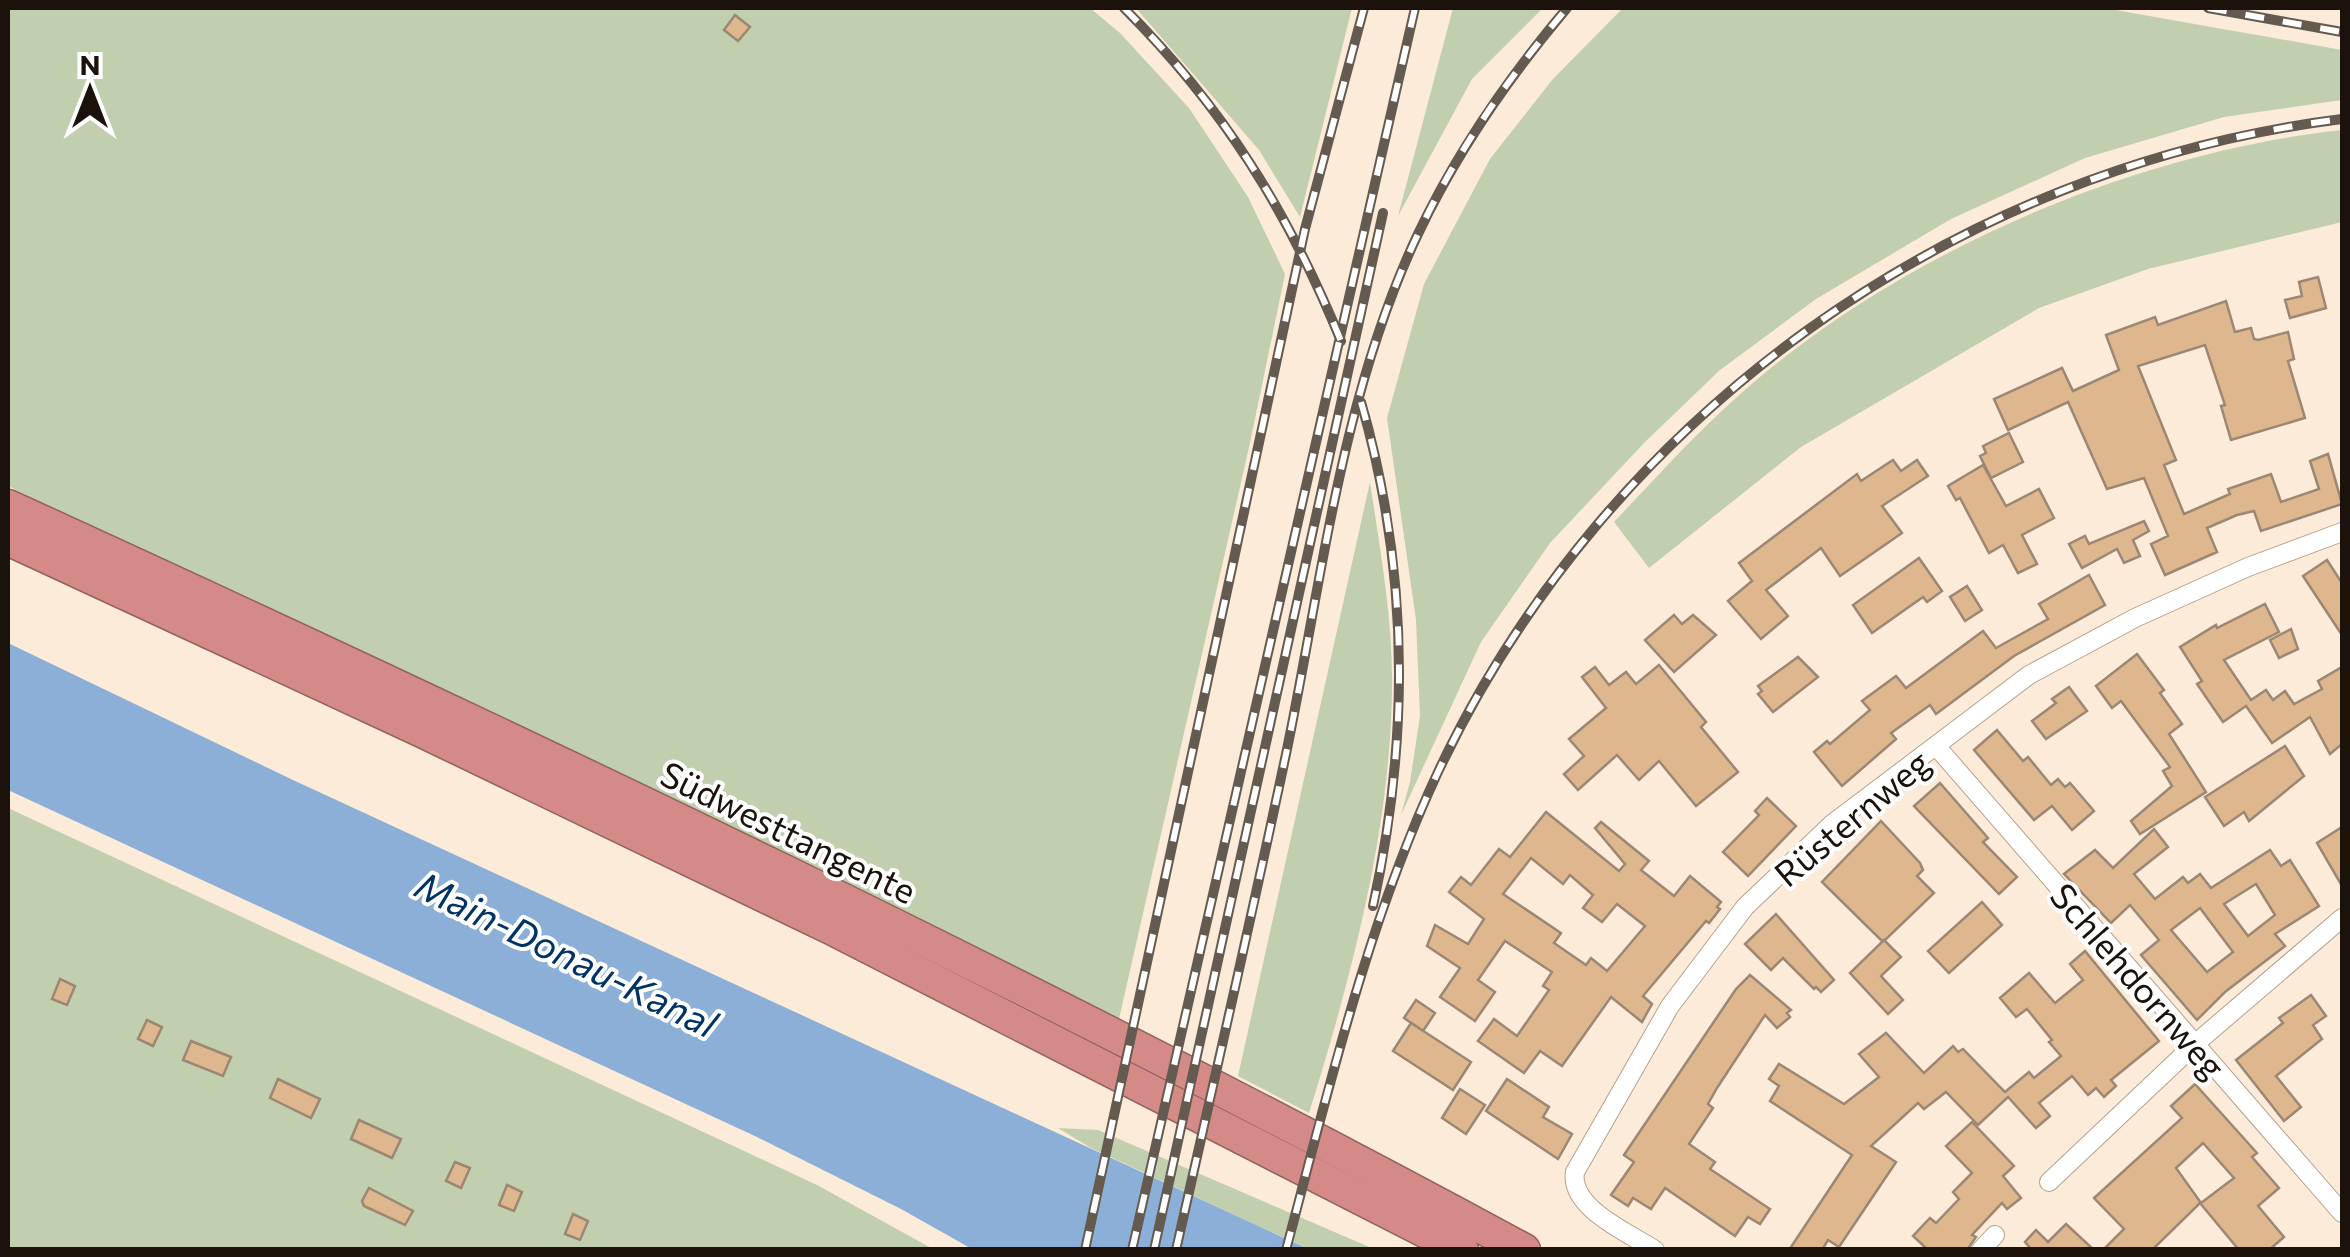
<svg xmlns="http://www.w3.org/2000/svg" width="2350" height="1257" viewBox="0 0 2350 1257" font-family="Commissioner,sans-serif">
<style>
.green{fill:#c1cfaf}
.water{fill:#8cafd7}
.building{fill:#dfb78f;stroke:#9b8773;stroke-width:2.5;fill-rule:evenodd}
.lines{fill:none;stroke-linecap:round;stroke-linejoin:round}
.street-casing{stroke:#b5a18c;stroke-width:20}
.highway-casing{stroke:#93615c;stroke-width:35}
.street{stroke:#fff;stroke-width:18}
.highway{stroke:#d48b87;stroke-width:32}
.rail-casing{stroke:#655a4f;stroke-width:10}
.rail{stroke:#fff;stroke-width:6;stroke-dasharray:19;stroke-linecap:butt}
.labels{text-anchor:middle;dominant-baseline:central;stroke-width:8;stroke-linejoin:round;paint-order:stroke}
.street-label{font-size:35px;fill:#1a120b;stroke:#fff}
.water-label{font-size:38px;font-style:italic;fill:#003465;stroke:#fff}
</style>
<rect width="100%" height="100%" fill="#fcebd9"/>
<!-- green -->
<g class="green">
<path d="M8,8H1090L1120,33L1189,108L1248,197L1285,274L1250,443L1119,1019L8,486Z"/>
<path d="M1136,8H1352L1300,217L1259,150Z"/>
<path d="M1453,8H1543L1472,79L1398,216Z"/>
<path d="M1623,8H2104L2342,50V100L2224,117L2085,158L1951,219L1816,299L1720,370L1645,442L1550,543L1481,642L1401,815L1410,782L1420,716L1416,620L1387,418L1424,284L1490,159L1552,80Z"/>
<path d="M2342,130V222L2148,269L2039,308L1801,447L1649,568L1614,522C1654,480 1693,436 1737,397C1896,254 2131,153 2342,130Z"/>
<path d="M1370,482C1380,550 1393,619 1392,687C1391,828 1351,979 1309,1113L1238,1076Z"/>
<path d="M8,808L817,1185L933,1249H8Z"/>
<path d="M1058,1128L1098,1130L1374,1249H1308L1091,1148Z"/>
</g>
<!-- water -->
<path class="water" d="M8,643L293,780L1308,1249H972L901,1209L757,1137L8,790Z"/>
<!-- building -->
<g class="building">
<path d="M735,15L750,27L738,41L724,30Z"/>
<path d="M2318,277L2326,308L2290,318L2285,300L2302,296L2299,282Z"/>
<path d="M2226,301L2235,332L2251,328L2254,339L2258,340L2288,332L2294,359L2288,361L2305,418L2231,440L2221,406L2225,405L2205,345L2138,366L2176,460L2164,465L2184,514L2230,494L2228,489L2271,474L2281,502L2319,489L2310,461L2328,454L2342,504L2261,531L2254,511L2237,515L2207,528L2217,552L2165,575L2151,544L2168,536L2144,478L2107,489L2068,402L2008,430L1994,399L2062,368L2073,391L2119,370L2106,335L2155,317L2158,325Z"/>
<path d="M2009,433L2023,462L1991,478L1980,456L1986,453L1983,446Z"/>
<path d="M1893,460L1901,471L1917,460L1928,476L1882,506L1902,533L1840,576L1821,548L1766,590L1788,616L1761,639L1728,601L1752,581L1739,563L1857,474L1861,481Z"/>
<path d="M1983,465L2006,506L2039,489L2054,518L2022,535L2037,564L2018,573L2003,545L1989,553L1960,498L1956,500L1948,486Z"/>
<path d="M2144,521L2149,531L2133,540L2140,556L2124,563L2117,549L2082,568L2069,544L2085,536L2089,544Z"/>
<path d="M1919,558L1942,591L1927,602L1923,597L1872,633L1853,605Z"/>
<path d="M2327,560L2342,583V635L2303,576Z"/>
<path d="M2089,575L2105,605L2014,656L1936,714L1930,705L1891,733L1896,739L1842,786L1814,752L1827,741L1830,744L1870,710L1862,701L1896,676L1906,688L1983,631L1996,648L2048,619L2039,604Z"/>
<path d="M1967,586L1982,610L1965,621L1950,597Z"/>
<path d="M2265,604L2279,632L2224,660L2251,700L2266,690L2273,700L2285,691L2294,704L2322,689L2318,681L2342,667V744L2330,754L2310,717L2272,743L2246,706L2223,722L2197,684L2202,681L2180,647L2216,625L2217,628Z"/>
<path d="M1674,615L1682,624L1693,615L1716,635L1674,672L1645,640Z"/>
<path d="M2291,629L2298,649L2279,658L2270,640Z"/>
<path d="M2137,654L2164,690L2160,693L2182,724L2169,734L2206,792L2140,834L2131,821L2172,786L2163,771L2170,767L2121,701L2112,708L2096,686Z"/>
<path d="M1798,657L1818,677L1773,712L1758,694L1762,691L1758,686Z"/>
<path d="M1659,665L1706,722L1701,727L1738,772L1696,806L1659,761L1639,780L1617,755L1578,790L1564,774L1584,756L1569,739L1606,708L1582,677L1595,667L1609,685L1626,672L1636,684Z"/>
<path d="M2069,687L2087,711L2046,739L2032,721L2056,703L2052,699Z"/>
<path d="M1997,730L2023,761L2028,757L2051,785L2058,779L2065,787L2070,783L2094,811L2072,830L2052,806L2034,820L1974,750Z"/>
<path d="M2285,746L2304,776L2249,821L2244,812L2224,826L2205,797Z"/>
<path d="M1940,783L1988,838L1983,842L2017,877L1999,894L1914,806Z"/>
<path d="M1767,798L1796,826L1748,876L1723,852L1759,815L1755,811Z"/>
<path d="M1546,812L1619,871L1625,864L1595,828L1601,822L1649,861L1641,870L1674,896L1690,876L1721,902L1717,907L1720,909L1709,923L1706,921L1643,996L1652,1004L1642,1022L1611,997L1562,1066L1540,1051L1524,1073L1478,1041L1494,1019L1517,1036L1549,990L1543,986L1552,972L1505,941L1478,980L1495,992L1475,1021L1440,997L1460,968L1427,946L1435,925L1468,944L1484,919L1449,892L1461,877L1471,885L1499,849L1510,857ZM1531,858L1563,884L1570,875L1593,895L1583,908L1602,922L1617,904L1645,926L1607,971L1591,958L1586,965L1554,943L1561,933L1503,894Z"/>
<path d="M1881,821L1920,863L1923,870L1917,876L1934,893L1883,942L1822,882Z"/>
<path d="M2342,827V886L2317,843Z"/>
<path d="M2154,829L2168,847L2134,874L2155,899L2183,877L2188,883L2200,874L2211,888L2270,850L2281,866L2290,860L2319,906L2275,934L2285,946L2225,992L2197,1020L2141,955L2159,940L2130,905L2111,923L2064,874L2095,850L2113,868ZM2256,884L2275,915L2248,936L2224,904ZM2200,908L2233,952L2207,972L2171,930Z"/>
<path d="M1982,902L2002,925L1949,973L1928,951Z"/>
<path d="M1776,914L1834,980L1821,992L1816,987L1814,989L1783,958L1771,970L1745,944Z"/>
<path d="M1884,940L1901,957L1881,976L1903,1000L1888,1014L1850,973Z"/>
<path d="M2085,951L2159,1041L2111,1080L2116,1086L2104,1097L2096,1088L2088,1095L2072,1076L2039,1103L2050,1116L2036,1128L2008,1097L1978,1125L1946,1092L1924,1109L1918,1103L1871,1146L1896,1162L1839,1247L1828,1240L1822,1250H1789L1852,1155L1770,1101L1779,1086L1769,1079L1779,1064L1844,1104L1879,1077L1859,1054L1886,1033L1924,1073L1953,1046L1958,1052L1963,1049L2005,1092L2029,1072L2034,1078L2061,1056L2049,1042L2052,1040L2027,1009L2016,1017L2000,998L2029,973L2055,1003L2083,980L2070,964Z"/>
<path d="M1750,975L1791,1010L1787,1013L1790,1017L1777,1028L1765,1015L1717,1088L1708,1104L1713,1108L1689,1144L1715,1162L1710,1169L1770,1209L1760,1224L1748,1217L1735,1236L1665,1188L1651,1209L1633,1198L1628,1206L1611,1195L1634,1162L1624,1155L1736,989Z"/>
<path d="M60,979L75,986L67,1005L52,999Z"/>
<path d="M2311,995L2326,1016L2313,1025L2322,1039L2276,1076L2301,1107L2284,1121L2236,1060L2283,1023L2279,1018Z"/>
<path d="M1416,1000L1435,1013L1423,1031L1404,1018Z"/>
<path d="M147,1020L162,1027L153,1046L138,1039Z"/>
<path d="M1411,1023L1471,1062L1453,1090L1393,1051Z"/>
<path d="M191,1041L231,1057L223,1076L183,1060Z"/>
<path d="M278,1079L320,1099L311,1118L270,1098Z"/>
<path d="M1507,1079L1549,1107L1543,1117L1572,1134L1558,1159L1486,1111Z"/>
<path d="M2195,1084L2257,1153L2252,1157L2279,1188L2258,1206L2284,1237L2269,1250H2239L2200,1203L2152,1250H2103L2124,1229L2094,1198L2182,1118L2171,1106ZM2203,1143L2234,1178L2201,1203L2176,1168Z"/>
<path d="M1460,1089L1485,1105L1466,1134L1442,1118Z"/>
<path d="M359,1120L401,1139L392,1158L351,1139Z"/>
<path d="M1972,1122L2014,1166L2003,1176L2021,1198L2007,1209L2002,1203L1972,1235L1976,1237L1967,1250H1928L1913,1236L1930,1218L1936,1223L1959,1199L1953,1192L1972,1173L1946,1146Z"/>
<path d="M455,1162L470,1168L461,1188L446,1181Z"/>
<path d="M507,1185L522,1192L514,1211L499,1205Z"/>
<path d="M369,1188L413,1211L405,1225L364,1206L362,1201Z"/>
<path d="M573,1214L588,1221L580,1240L565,1234Z"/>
<path d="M2066,1224L2094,1250H2032L2025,1242L2036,1230L2048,1242Z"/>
</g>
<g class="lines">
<!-- street casing -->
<g class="street-casing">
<g id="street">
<path d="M1936,746L2342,1213"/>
<path d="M2049,1182L2195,1044L2342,918"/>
<path d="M1655,1250C1629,1233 1569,1208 1575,1172L1670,1006L1745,907L1832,824L2029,675L2135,618L2248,567L2342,532"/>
<path d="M1981,1250L1995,1235"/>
</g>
</g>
<!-- highway casing -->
<g class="highway-casing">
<g id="highway">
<path d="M8,506C520,740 1029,982 1524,1250"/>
<path d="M8,539L420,730L831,928L1462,1250"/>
</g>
</g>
<!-- street -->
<use href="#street" class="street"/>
<!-- highway -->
<use href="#highway" class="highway"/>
<!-- rail casing -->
<g class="rail-casing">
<g id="rail">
<path d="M1124,8C1223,107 1288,211 1341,341"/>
<path d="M2208,8L2342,32"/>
<path d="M1361,402C1409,569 1410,737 1373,906"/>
<path d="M1085,1250L1305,229L1364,8"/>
<path d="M1132,1250L1415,8"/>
<path d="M1154,1250L1383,213"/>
<path d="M1176,1250C1213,1085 1251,920 1286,754C1322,581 1341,396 1418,234C1457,151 1508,78 1567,8"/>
<path d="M1286,1250C1329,1088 1367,924 1438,772C1605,417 1954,167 2342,119"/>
</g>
</g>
<!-- rail -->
<use href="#rail" class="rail"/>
</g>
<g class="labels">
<!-- street labels -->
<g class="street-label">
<text transform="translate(1851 817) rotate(-40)">Rüsternweg</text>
<text transform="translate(789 831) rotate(26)">Südwesttangente</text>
<text transform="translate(2139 980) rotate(49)">Schlehdornweg</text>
</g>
<!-- water labels -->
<g class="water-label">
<text transform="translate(567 953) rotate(26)">Main-Donau-Kanal</text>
</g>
</g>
<!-- border -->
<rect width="2350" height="1257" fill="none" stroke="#1a120b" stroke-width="20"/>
<!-- north arrow -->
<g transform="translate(90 90)" stroke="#ffffff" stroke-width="8" paint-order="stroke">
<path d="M0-8L18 38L0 25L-18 38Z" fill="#1a120b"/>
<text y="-15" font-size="28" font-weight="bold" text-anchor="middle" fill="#1a120b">N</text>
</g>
</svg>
